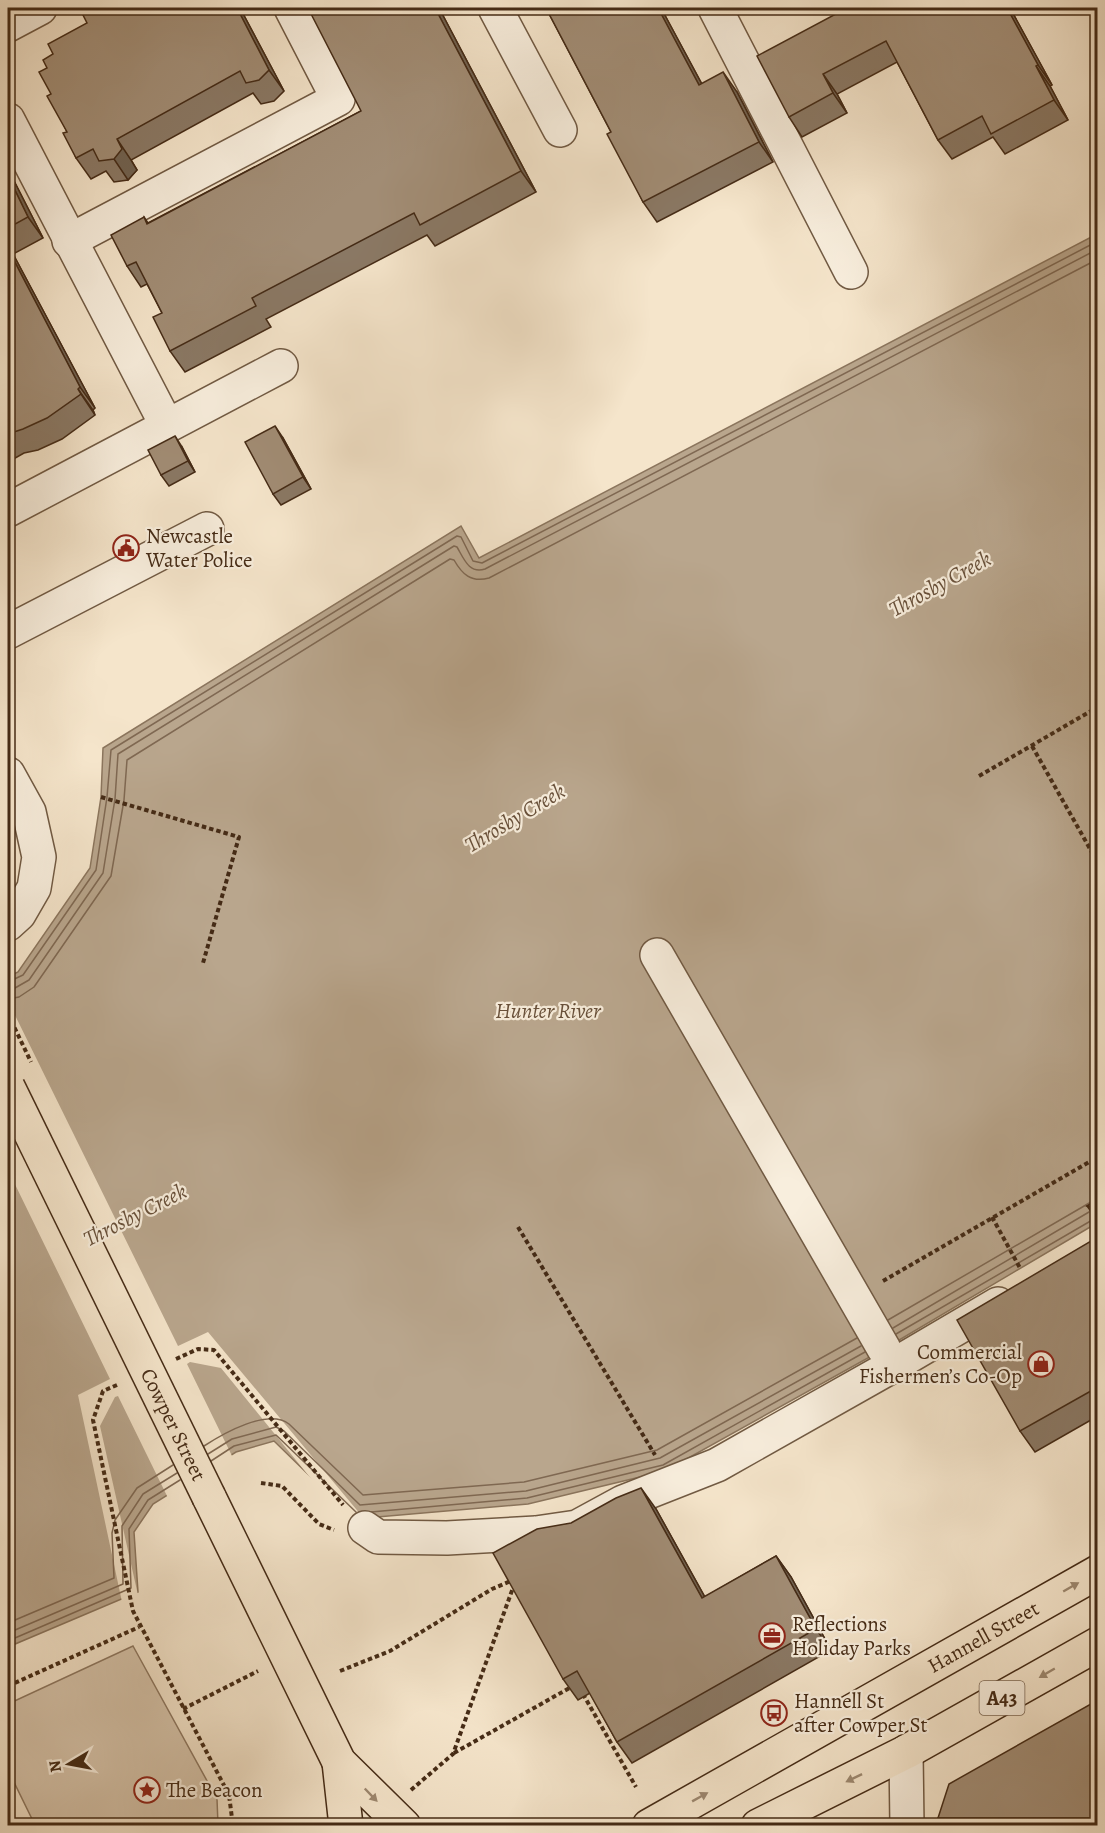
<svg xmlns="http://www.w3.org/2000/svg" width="1105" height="1833" viewBox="0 0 1105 1833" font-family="Alegreya,serif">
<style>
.green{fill:#d7c5ac;stroke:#8e7861;stroke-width:1.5}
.water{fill:#b9a68d;stroke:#8b755d;stroke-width:1.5}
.pier{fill:#f5e5cb}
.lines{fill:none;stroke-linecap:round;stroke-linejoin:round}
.shore{stroke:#7f6852;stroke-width:1.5}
.minor-casing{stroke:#715a43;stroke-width:36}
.major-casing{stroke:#452b16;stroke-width:36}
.highway-casing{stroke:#452b16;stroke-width:36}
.path{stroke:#452b16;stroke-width:4;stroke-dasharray:4.5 3;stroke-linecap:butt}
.minor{stroke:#f8eedd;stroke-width:33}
.major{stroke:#f5e5cb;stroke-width:33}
.highway{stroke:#f5e5cb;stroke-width:33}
.major-bridge-casing{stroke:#452b16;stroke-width:36;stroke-linecap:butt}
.path-bridge{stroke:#452b16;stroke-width:4;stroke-dasharray:4.5 3;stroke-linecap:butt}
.major-bridge{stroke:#f5e5cb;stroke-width:33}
.wall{fill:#8a7864;stroke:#452b16;stroke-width:1.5}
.shaded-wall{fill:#716251;stroke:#452b16;stroke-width:1.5}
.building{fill:#a18c74;stroke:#452b16;stroke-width:1.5}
.oneway{fill:#9d8870}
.labels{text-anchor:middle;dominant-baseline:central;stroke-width:4.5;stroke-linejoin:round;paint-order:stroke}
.shield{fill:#f8eedd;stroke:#7b6652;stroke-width:1.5}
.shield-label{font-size:20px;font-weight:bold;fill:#452b16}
.poi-label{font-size:21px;fill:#452b16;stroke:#f8eedd;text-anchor:start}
.street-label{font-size:21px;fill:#452b16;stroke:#f8eedd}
.water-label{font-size:22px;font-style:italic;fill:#68503a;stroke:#f8eedd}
</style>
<rect width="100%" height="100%" fill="#f5e5cb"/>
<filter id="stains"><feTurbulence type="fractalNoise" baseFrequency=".00333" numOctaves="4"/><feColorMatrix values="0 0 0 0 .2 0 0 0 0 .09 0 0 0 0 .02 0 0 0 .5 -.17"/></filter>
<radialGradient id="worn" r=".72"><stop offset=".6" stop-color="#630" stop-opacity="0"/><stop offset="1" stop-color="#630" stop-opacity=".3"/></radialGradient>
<!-- green -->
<path class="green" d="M133,1646L217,1799L218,1825H35L8,1770V1704Z"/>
<!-- water -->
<path class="water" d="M1097,234V1223L884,1349L665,1471L528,1504L354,1519L274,1441L236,1452L153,1504L134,1532L138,1592L8,1647V977L18,972L90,868L101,797L103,748L461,526L479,558Z"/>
<!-- pier -->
<path class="pier" d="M8,1001L178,1346L208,1332L366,1521L353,1522L321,1491L221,1368L190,1362L187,1364L233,1458L168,1498L118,1396L115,1397L100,1426L138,1595L122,1602L78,1395L110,1379L8,1170Z"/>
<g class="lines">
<!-- shore -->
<g class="shore">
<path d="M8,982L23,975L96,870L107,797L111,750L457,536L461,537L473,561L482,563L1098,241"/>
<path d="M8,990L15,988L29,980L103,873L115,799L118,754L454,546L457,547C464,559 469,574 485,569L1098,249"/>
<path d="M8,999L19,997L34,987L111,876L124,800L127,760L450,559L454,560C462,574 471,583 489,578L1098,259"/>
<path d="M888,1320L1091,1202"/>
<path d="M893,1328L1089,1212"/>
<path d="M896,1334L1094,1219"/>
<path d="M204,1446C224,1433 268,1408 289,1424L363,1495L524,1482L657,1450L857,1338"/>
<path d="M208,1454L232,1439L276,1427L284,1431L360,1505L526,1491L660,1458L861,1346"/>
<path d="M211,1461L234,1446L276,1435L356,1512"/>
<path d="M371,1512L527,1498L663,1465L865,1352"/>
<path d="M8,1623L114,1578L112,1533L115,1520L137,1488L173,1465"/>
<path d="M8,1633L123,1584L122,1526L143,1494L177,1473"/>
<path d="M8,1641L131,1588L129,1529L148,1500L180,1480"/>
</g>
<!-- minor casing -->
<g class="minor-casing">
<g id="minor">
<path d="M495,8L560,130"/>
<path d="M715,8L851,272"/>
<path d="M8,25L40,8"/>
<path d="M8,120L167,426"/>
<path d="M69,241L338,99L291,8"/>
<path d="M8,510L281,366"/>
<path d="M8,632L207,529"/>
<path d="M8,774L29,812L39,857L34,888L19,914L8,924"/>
<path d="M657,955L884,1349"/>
<path d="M365,1528L378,1537L447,1538L536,1533L577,1527L623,1502L717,1465L894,1365L998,1304"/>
<path d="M906,1752L907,1826"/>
</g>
</g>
<!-- major casing -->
<g class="major-casing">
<g id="major">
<path d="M209,1497L339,1762L404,1826"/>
<path d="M339,1762L346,1826"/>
</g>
</g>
<!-- highway casing -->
<g class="highway-casing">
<g id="highway">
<path id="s1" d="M649,1826L1098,1572"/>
<path d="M758,1826L906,1752L1098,1644"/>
</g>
</g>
<!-- path -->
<g class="path">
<path d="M1032,746L1098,863"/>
<path d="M979,776L1098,707"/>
<path d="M101,797L239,837L203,963"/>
<path d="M992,1217L1020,1268"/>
<path d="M518,1227L655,1455"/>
<path d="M883,1281L1098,1157"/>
<path d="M176,1359L198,1349L214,1350L343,1505"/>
<path d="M117,1385L103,1391L93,1420L133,1611L229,1795L233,1826"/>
<path d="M261,1483L282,1486L319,1524L334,1530"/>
<path d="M340,1671L390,1651L492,1589L511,1581"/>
<path d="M8,1686L139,1627"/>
<path d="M583,1694L636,1787"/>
<path d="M183,1709L258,1671"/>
<path d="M454,1753L573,1686"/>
<path d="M411,1790L453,1754L514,1585"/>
</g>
<!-- minor -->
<use href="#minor" class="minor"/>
<!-- major -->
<use href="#major" class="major"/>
<!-- highway -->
<use href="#highway" class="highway"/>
<!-- major-bridge casing -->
<g class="major-bridge-casing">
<g id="major-bridge">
<path id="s2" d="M8,1087L209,1497"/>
</g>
</g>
<!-- path-bridge -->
<path class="path-bridge" d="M8,1014L31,1062"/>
<!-- major-bridge -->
<use href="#major-bridge" class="major-bridge"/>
</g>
<!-- wall -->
<g class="wall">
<path d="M240,8L284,91L274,101L261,104L253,93L131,160L137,170L128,180L114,182L106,171L91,179L76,158L67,132L51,94Z"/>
<path d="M439,8L536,192L435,246L427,235L266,319L271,327L185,372L170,351L162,313L147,284L141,287L127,266L144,217L148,223L361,111Z"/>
<path d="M546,8H661L702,84L737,92L773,162L657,222L643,202L611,132Z"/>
<path d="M847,8H1010L1052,85L1050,86L1068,120L1005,154L993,137L952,159L938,140L897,62L837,94L847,113L802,137L789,117Z"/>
<path d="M8,169L43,238L13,254L95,408L93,410L95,415L62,439L38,450L24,453L10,461L8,458Z"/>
<path d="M283,438L311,489L281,505L273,494Z"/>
<path d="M182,447L195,472L169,486L161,475Z"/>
<path d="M1098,1200V1221L1087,1206Z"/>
<path d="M1098,1235V1416L1035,1452L1020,1431Z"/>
<path d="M656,1509L705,1597L776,1556L791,1577L831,1650L632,1763L617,1742L590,1693L578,1700L563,1679Z"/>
<path d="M1098,1700V1826H943L938,1818Z"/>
</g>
<!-- shaded-wall -->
<g class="shaded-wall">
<path d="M237,8H240L284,91L269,70Z"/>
<path d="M435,8H439L536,192L521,171Z"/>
<path d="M658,8H661L713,105L699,85Z"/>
<path d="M1007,8H1010L1052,85L1038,65Z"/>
<path d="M1036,66L1050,86L1068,120L1054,100Z"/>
<path d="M723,72L737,92L773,162L759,142Z"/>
<path d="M823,74L837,94L847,113L833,93Z"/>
<path d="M117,139L131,160L137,170L128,180L114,159Z"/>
<path d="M8,169L43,238L28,217L8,176Z"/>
<path d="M8,245L13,254L95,408L80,387L8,249Z"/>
<path d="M78,389L93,410L95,415L81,394Z"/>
<path d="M275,426L283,438L311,489L303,477Z"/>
<path d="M175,436L182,447L195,472L188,461Z"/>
<path d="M641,1488L656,1509L717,1619L702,1598Z"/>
<path d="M776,1556L791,1577L831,1650L816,1629Z"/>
</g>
<!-- building -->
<g class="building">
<path d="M92,8H237L269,70L259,80L246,83L240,71L117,139L122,149L114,159L99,161L93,149L76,158L63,133L67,132L47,96L51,94L39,72L47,68L43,60L53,54L48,44L87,23L82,13Z"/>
<path d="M308,8H435L521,171L420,225L414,213L252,298L256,306L170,351L153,317L162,313L136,262L127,266L111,235L144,217L147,224L361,111Z"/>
<path d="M546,8H658L699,85L723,72L759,142L643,202L607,134L611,132Z"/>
<path d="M847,8H1007L1038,65L1036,66L1054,100L991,134L982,116L938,140L886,41L823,74L833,93L789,117L757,56Z"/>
<path d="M8,176L28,217L8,228Z"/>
<path d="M8,249L80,387L78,389L81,394L47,418L23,429L8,434Z"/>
<path d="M275,426L303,477L273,494L245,442Z"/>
<path d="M175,436L188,461L161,475L148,450Z"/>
<path d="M1098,1200V1212L1093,1208L1087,1206Z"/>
<path d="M1098,1235V1387L1020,1431L957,1320L1093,1240Z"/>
<path d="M641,1488L702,1598L776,1556L816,1629L617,1742L577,1671L563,1679L493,1553L537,1529L571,1523L616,1498Z"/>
<path d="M1098,1700V1818H938L949,1784Z"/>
</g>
<!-- one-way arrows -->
<defs><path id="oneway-solid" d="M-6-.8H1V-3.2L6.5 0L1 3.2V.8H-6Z" transform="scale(1.5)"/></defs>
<g class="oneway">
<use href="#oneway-solid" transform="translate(1071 1587) rotate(-30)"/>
<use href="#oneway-solid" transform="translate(1047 1673) rotate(150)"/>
<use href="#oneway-solid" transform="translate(854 1778) rotate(154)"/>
<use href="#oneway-solid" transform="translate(371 1795) rotate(46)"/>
<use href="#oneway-solid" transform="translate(700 1797) rotate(-29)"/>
</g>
<!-- icons -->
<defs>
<g id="civic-ring" transform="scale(1.35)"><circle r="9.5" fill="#f8eedd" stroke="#8f2418" stroke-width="1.5"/><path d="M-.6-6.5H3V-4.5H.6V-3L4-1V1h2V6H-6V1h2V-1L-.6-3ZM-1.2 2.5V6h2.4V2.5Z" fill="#8f2418"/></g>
<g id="shop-ring" transform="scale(1.35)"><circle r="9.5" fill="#f8eedd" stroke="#8f2418" stroke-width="1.5"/><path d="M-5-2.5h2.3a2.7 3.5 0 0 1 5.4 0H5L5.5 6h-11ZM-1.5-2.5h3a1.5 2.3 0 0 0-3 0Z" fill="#8f2418"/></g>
<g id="office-ring" transform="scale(1.35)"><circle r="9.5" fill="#f8eedd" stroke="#8f2418" stroke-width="1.5"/><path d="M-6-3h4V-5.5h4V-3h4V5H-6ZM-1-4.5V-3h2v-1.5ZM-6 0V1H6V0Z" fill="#8f2418"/></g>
<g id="bus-ring" transform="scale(1.35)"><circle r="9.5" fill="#f8eedd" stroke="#8f2418" stroke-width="1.5"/><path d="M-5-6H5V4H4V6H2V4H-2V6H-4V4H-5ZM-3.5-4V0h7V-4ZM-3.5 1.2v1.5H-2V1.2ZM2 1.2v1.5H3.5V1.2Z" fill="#8f2418"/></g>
<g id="sight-ring" transform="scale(1.35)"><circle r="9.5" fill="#f8eedd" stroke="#8f2418" stroke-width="1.5"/><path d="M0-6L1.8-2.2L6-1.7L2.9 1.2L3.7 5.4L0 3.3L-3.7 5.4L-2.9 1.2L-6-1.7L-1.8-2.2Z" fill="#8f2418"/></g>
</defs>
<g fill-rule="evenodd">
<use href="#civic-ring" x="126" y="548"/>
<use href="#shop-ring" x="1041" y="1364"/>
<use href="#office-ring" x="772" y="1636"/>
<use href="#bus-ring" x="774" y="1713"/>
<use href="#sight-ring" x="147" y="1790"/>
</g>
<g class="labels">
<!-- shield labels -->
<rect class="shield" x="979.5" y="1681" width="45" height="34" rx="4.5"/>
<g class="shield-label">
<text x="1002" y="1698">A43</text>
</g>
<!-- poi labels -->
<g class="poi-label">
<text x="146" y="536">Newcastle<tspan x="146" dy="24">Water Police</tspan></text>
<text x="1022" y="1352" text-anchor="end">Commercial<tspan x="1022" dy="24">Fishermen’s Co-Op</tspan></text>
<text x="792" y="1624">Reflections<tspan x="792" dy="24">Holiday Parks</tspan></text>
<text x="794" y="1701">Hannell St<tspan x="794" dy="24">after Cowper St</tspan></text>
<text x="166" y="1790">The Beacon</text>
</g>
<!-- street labels -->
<g class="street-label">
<text stroke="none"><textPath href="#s2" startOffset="376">Cowper Street</textPath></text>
<text stroke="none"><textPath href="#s1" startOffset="384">Hannell Street</textPath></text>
</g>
<!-- water labels -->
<g class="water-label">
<text transform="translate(940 584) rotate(-29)">Throsby Creek</text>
<text transform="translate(515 818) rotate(-31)">Throsby Creek</text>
<text x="548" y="1011">Hunter River</text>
<text transform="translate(135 1215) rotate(-27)">Throsby Creek</text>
</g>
</g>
<!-- margin -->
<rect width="1105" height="1833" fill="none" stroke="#f5e5cb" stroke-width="30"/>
<rect x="9" y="9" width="1087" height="1815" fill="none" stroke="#452b16" stroke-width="3"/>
<rect x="15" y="15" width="1075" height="1803" fill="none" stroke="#452b16" stroke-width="1.5"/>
<!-- north arrow -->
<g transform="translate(69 1764) rotate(260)" stroke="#f8eedd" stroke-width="4.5" paint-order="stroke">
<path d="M0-4.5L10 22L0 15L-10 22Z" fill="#452b16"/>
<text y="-9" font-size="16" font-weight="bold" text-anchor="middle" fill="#452b16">N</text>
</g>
<rect width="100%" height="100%" filter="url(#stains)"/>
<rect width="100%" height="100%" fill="url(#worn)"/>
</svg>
